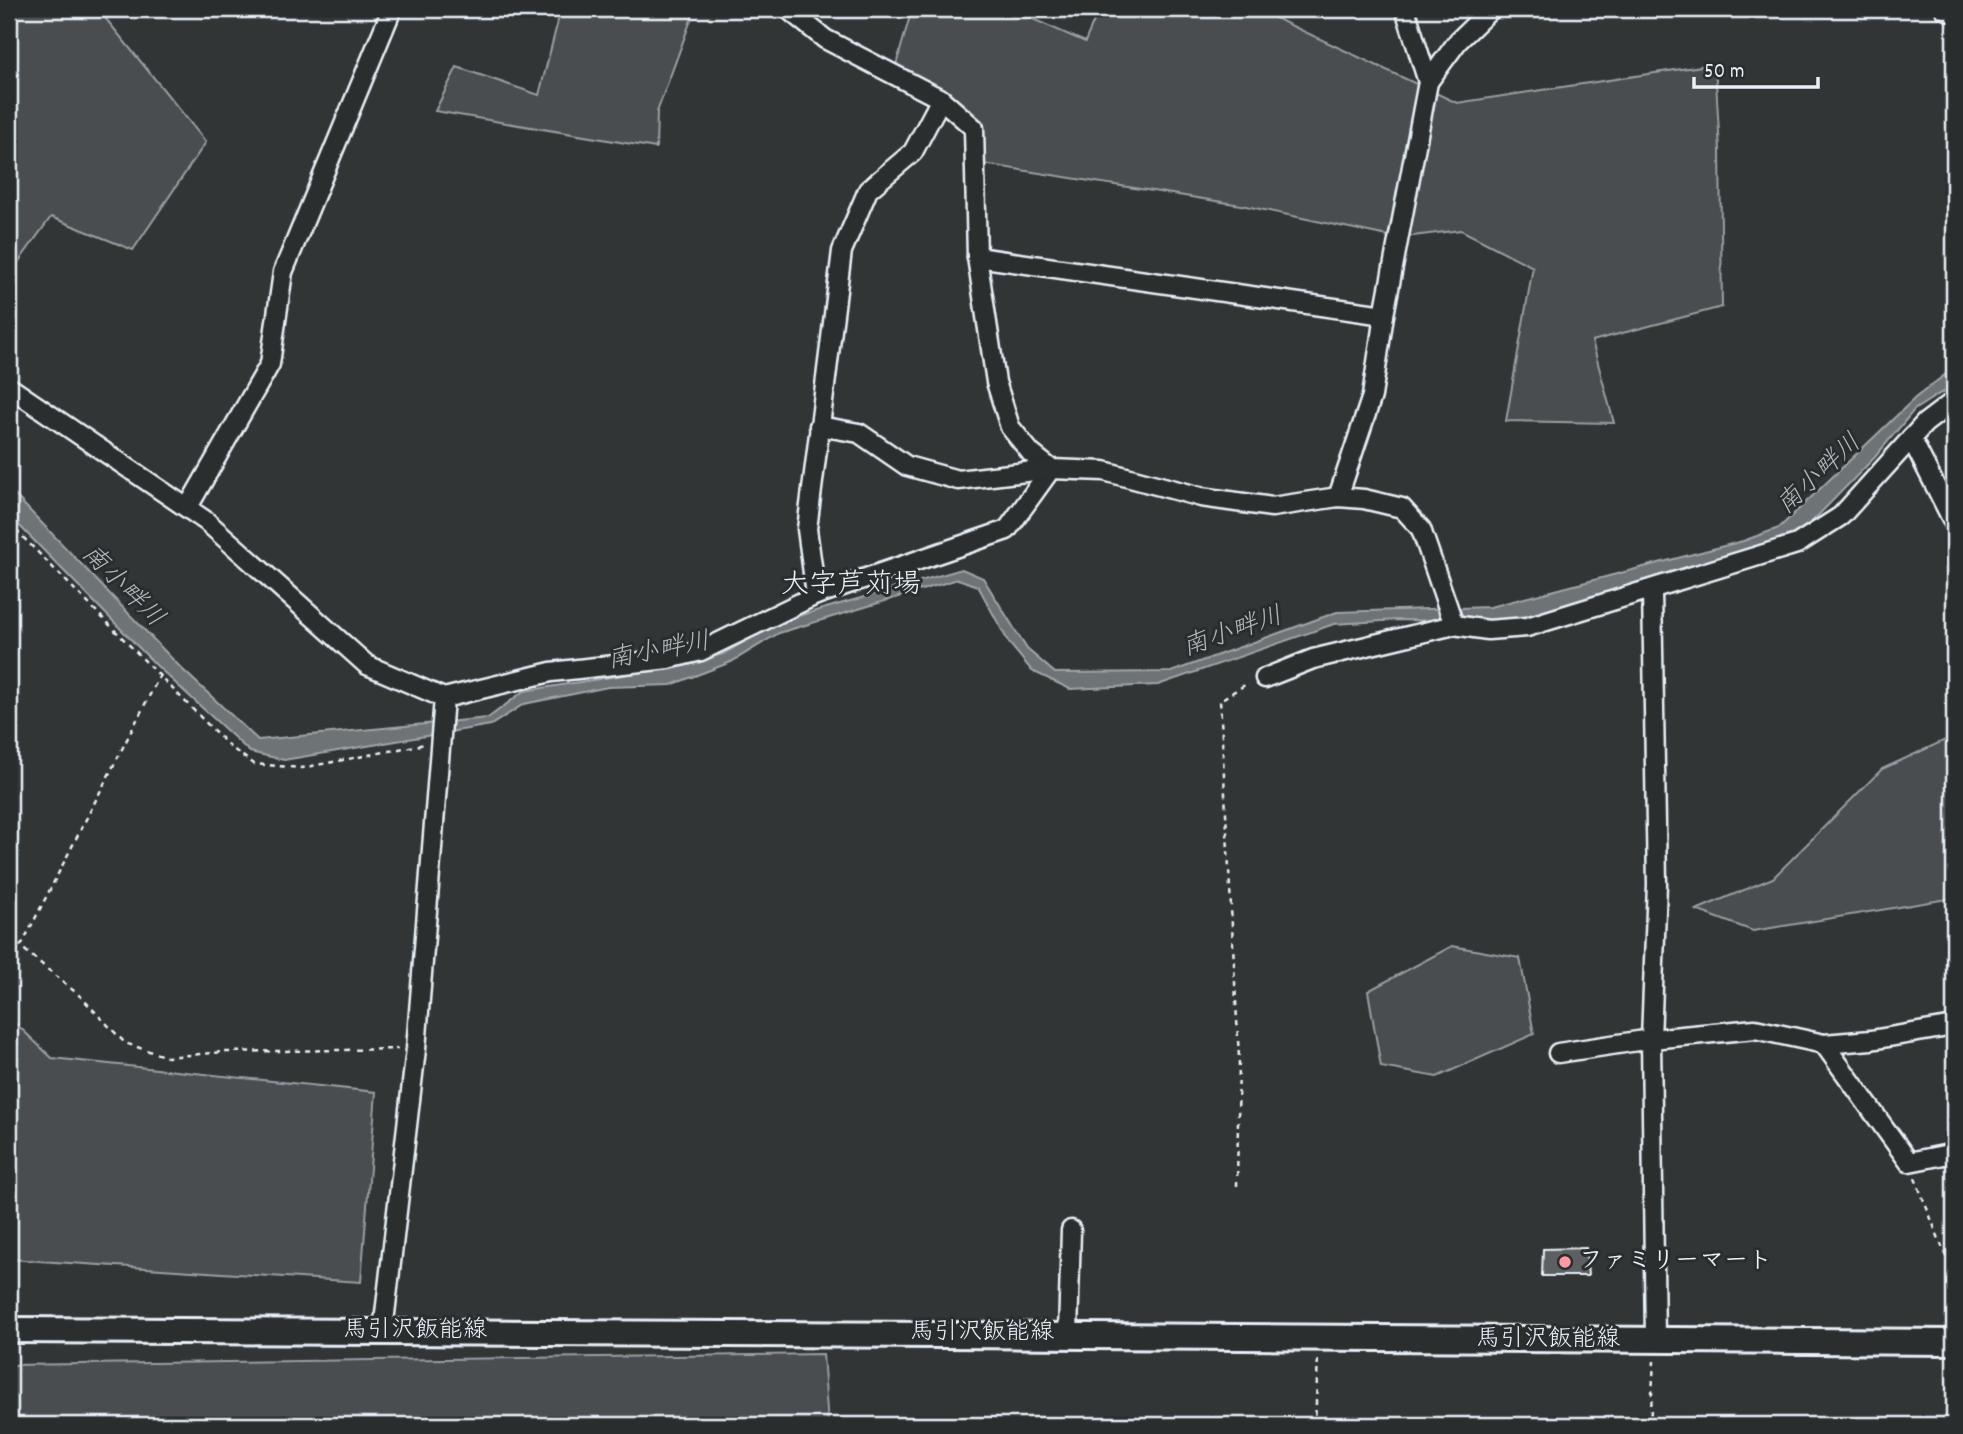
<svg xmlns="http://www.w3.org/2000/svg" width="1963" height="1434" viewBox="0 0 1963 1434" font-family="Dekko,'Klee One',sans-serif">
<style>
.green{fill:#494d4f;stroke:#989fa4;stroke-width:2}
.water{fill:#6e7376;stroke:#9fa5aa;stroke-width:2}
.building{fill:#5c6063;stroke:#e8f1f8;stroke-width:2}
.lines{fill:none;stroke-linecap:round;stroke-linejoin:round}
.street-casing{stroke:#e8f1f8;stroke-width:23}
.secondary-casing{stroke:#e8f1f8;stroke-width:30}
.path{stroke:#e8f1f8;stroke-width:2.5;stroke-dasharray:5 5;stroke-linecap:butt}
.street{stroke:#2a2d2e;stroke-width:18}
.secondary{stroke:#2a2d2e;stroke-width:24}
.poi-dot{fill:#ff9aa2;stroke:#2a2d2e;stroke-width:2.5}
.labels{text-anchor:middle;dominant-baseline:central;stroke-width:6;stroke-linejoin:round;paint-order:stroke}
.poi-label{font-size:24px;font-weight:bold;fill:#e8f1f8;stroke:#2a2d2e;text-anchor:start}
.street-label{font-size:24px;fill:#e8f1f8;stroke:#2a2d2e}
.water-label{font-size:26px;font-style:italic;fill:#b1b8be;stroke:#2a2d2e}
.quarter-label{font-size:28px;fill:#e8f1f8;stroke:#2a2d2e}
</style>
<rect width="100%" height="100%" fill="#323536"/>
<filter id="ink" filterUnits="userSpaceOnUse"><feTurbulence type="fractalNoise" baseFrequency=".0143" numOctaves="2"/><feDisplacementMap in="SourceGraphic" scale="14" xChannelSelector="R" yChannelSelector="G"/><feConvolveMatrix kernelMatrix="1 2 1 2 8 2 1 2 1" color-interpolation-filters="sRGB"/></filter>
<g filter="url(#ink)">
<!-- green -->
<g class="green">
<path d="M9,9H98L206,142L133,250L51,217L9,275Z"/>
<path d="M561,9H695L657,112L656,148L435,111L457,67L539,95Z"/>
<path d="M912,9H1010L1085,42L1099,9H1256L1457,103L1715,64L1720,150L1722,307L1592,341L1614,423L1506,421L1533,267L1461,230L1397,238L1241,205L983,164L978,123L896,65Z"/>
<path d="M1954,736V898L1753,931L1696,910L1773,878L1882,769Z"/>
<path d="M1452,946L1520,958L1534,1034L1437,1077L1381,1067L1368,991Z"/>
<path d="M9,1017L52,1058L376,1092L361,1282L9,1259Z"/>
<path d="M823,1354L828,1425H9V1365Z"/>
</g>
<!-- water -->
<path class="water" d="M1954,372V388L1939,394L1914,410L1875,457L1800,534L1614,593L1505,622L1399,620L1334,624L1158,685L1070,689L1032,671L1009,643L978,586L958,579L779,633L731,662L671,685L608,687L524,704L491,725L284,760L250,752L157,666L9,515V489L181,668L258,740L488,718L524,691L667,668L723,654L777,622L962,569L983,578L1027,649L1055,673L1171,672L1337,612L1490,607L1743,541L1779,528L1915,398L1946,374Z"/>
<!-- building -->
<path class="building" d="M1586,1248L1588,1276H1542L1543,1249Z"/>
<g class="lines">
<!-- street casing -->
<g class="street-casing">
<g id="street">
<path d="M788,9L825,39L941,99L974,128L977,257L996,382L1010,427L1031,453L1051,469L1104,471L1201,497L1272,507L1338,497L1364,499L1402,508L1421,529L1454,625L1488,630L1527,627L1797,544L1841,516L1925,423L1954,401"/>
<path d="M1945,9L1954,13"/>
<path d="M1428,82L1458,41L1491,9"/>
<path d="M977,257L1384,315"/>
<path d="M9,387L206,521L367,665L444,698L551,672L668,659L701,651L816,595L1007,530L1051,469"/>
<path d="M819,426L859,433L907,466L958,480L1051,469"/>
<path d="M1911,438L1954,523"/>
<path d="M1338,497L1372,396L1384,315L1428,82L1405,9"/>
<path d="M188,507L270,364L283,272L392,9"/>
<path d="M1652,590L1657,884L1651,1039L1655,1340"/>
<path d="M816,595L807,529L842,251L868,190L913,152L941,99"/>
<path d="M1265,678L1313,659L1454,625"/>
<path d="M1824,1044L1909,1162L1954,1153"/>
<path d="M1558,1053L1651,1039L1755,1029L1824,1044L1871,1040L1954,1026"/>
<path d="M383,1331L416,1049L444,698"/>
<path d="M1068,1334L1071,1230"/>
</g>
</g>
<!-- secondary casing -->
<g class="secondary-casing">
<path id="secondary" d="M9,1330C657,1332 1306,1338 1954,1342"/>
</g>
<!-- path -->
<g class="path">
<path d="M9,523L230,747L254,764L302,768L425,744"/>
<path d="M9,937L80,996L125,1043L167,1057L223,1052L398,1049"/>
<path d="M21,946L160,675"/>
<path d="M1915,1178L1954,1277"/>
<path d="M1237,1186L1239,1058L1220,700L1248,683"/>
<path d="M1315,1425L1318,1357"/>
<path d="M1650,1425L1654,1361"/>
</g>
<!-- street -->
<use href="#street" class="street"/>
<!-- secondary -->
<use href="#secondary" class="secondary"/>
</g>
</g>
<!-- markers -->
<circle class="poi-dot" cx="1565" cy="1262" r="7"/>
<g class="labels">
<!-- poi labels -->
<g class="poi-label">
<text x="1579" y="1262">ファミリーマート</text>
</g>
<!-- street labels -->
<g class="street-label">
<text x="415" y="1331">馬引沢飯能線</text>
<text x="982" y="1333">馬引沢飯能線</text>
<text x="1548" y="1340">馬引沢飯能線</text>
</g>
<!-- water labels -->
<g class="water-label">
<text transform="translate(1820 475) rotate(-43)">南小畔川</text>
<text transform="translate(122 587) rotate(45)">南小畔川</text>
<text transform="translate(1233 633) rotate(-19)">南小畔川</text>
<text transform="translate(659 652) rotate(-11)">南小畔川</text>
</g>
<!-- quarter labels -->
<g class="quarter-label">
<text x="851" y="587">大字芦苅場</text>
</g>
</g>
<!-- margin -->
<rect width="1963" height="1434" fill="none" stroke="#2a2d2e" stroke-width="35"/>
<rect x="18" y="18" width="1928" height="1399" fill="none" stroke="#e8f1f8" stroke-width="2.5" filter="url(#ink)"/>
<!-- scale -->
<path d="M1694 77v10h124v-10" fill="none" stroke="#e8f1f8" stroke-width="3.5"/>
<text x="1704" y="77" font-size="21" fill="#e8f1f8" stroke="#2a2d2e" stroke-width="5" paint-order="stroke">50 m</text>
</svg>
